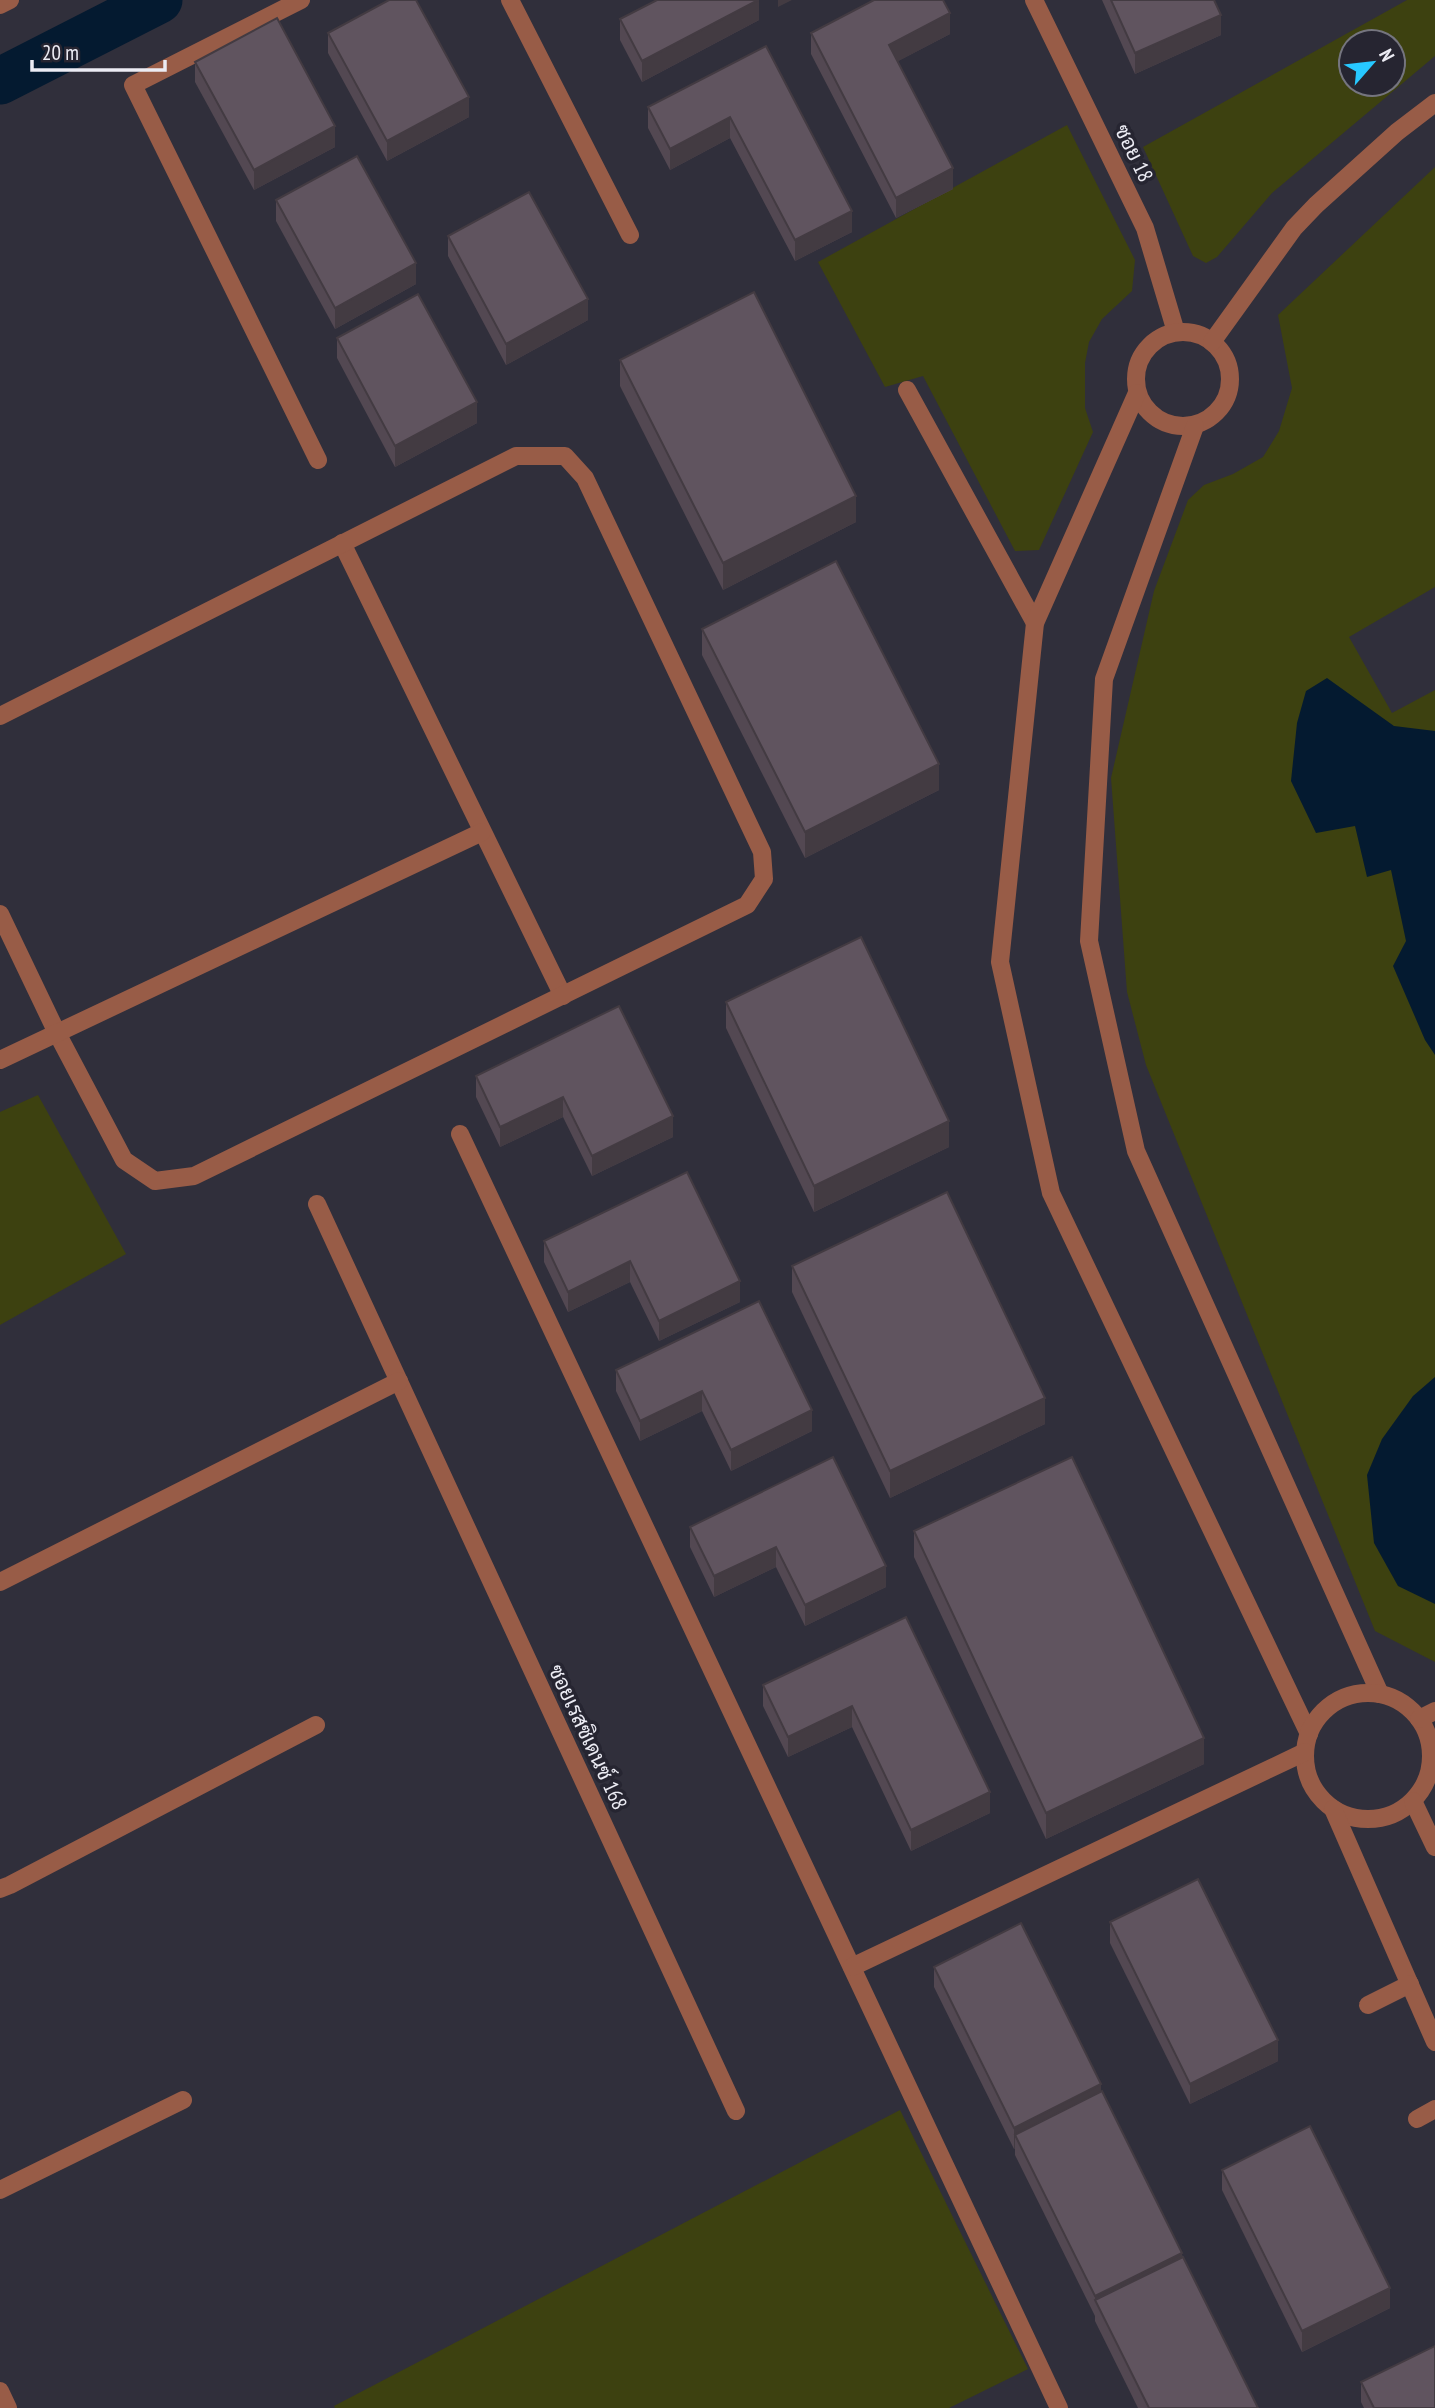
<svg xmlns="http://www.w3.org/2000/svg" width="1435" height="2408" viewBox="0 0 1435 2408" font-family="'PT Sans Narrow',Sarabun,sans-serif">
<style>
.green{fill:#3d4110;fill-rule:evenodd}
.water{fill:#041a30}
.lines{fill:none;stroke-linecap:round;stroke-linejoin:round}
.canal{stroke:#041a30;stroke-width:47}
.service{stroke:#985c47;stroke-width:18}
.minor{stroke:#985c47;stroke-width:18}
.tertiary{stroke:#985c47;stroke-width:18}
.wall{fill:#534852}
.shaded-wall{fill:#433b42}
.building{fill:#60545f;stroke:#433b42;stroke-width:2}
.labels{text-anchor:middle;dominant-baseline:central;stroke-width:7;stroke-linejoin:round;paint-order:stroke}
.street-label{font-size:21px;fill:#ececf4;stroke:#262531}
</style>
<rect width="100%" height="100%" fill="#302f3b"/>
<!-- green -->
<g class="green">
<path d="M1407,0H1435V56L1272,193L1217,257L1206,263L1193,256L1143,147ZM1351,42H1393V84H1351Z"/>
<path d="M1067,125L1135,260L1132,291L1102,319L1089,342L1085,363V408L1093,432L1039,550L1015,551L923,376L885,387L818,262Z"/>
<path d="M1435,167V587L1349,637L1392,713L1435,690V1662L1375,1631L1146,1065L1127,992L1111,778L1154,591L1188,500L1204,485L1233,474L1263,457L1279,431L1292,388L1278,315Z"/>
<path d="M38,1095L126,1254L0,1325V1112Z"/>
<path d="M900,2110L1028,2369L949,2408H335L334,2406Z"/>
</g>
<!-- water -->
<g class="water">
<path d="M1327,678L1394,726L1435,731V1055L1425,1040L1393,966L1406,941L1391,870L1367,877L1355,826L1316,833L1291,781L1297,723L1306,691Z"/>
<path d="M1435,1377V1604L1398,1586L1374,1543L1367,1475L1382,1439L1413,1396Z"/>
</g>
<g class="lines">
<!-- canal -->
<path class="canal" d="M0,81L159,0"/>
<!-- service -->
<g class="service">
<path d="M342,543L563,996"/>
<path d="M0,716L516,456H565L585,478L762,852L764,879L747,905L194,1176L155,1181L124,1160L57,1033L0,914"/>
<path d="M0,1060L482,832"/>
<path d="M0,1889L10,1885L316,1725"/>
</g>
<!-- minor -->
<g class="minor">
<path d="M301,0L133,85L318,460"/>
<path d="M510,0L630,235"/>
<path d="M1034,0L1145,228L1176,332"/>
<path d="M0,5L10,0"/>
<circle cx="1183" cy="379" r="47"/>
<path d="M1212,342L1294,228L1316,205L1397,132L1435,103"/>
<path d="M907,390L1035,623"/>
<path d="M1137,393L1035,623L1000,962L1051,1193L1309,1734"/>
<path d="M1195,426L1104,679L1089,941L1136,1151L1380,1694"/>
<path d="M460,1134L1059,2408"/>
<path d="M317,1204L736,2111"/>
<path d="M0,1582L399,1381"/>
<circle cx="1368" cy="1756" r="63"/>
<path d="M1419,1719L1435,1711"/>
<path d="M1413,1801L1435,1847"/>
<path d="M1333,1809L1435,2042"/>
<path d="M852,1967L1305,1752"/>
<path d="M1368,2005L1410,1984"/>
<path d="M1417,2119L1435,2109"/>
<path d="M0,2190L183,2100"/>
</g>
<!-- tertiary -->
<path class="tertiary" d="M0,2391L8,2408"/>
</g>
<!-- wall -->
<g class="wall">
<path d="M759,0V20L642,82L620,40V19Z"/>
<path d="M1102,0H1214L1221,35L1135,74Z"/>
<path d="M328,33L469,117L387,161L328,53Z"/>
<path d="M811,33L950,34L898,61L953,189L896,218L811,54Z"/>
<path d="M766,46L852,232L795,261L730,138L670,170L648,128V107Z"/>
<path d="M195,62L335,147L254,190L195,82Z"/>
<path d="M276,200L416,284L335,329L276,221Z"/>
<path d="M448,236L588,320L506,365L448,256Z"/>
<path d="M337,338L477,423L395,467L337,358Z"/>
<path d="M620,360L856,522L723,590L620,386Z"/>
<path d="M702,629L939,790L805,858L702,655Z"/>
<path d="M726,1002L949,1147L814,1212L726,1028Z"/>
<path d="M619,1006L673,1137L592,1176L563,1117L500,1147L476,1097V1076Z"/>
<path d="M687,1172L740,1302L659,1341L630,1282L568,1312L544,1262V1241Z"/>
<path d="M792,1266L1045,1424L890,1498L792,1292Z"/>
<path d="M759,1301L812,1431L731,1471L702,1411L640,1441L616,1391V1370Z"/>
<path d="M833,1457L886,1587L805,1626L776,1567L714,1597L690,1547V1527Z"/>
<path d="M914,1531L1204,1764L1046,1839L914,1557Z"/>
<path d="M906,1617L990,1813L911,1851L852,1727L788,1757L763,1706V1685Z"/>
<path d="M1110,1922L1278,2061L1190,2104L1110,1943Z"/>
<path d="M934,1967L1101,2092L1258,2408H1138L1095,2321V2316L1015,2155V2148L1014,2149L934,1987Z"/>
<path d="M1222,2170L1390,2308L1302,2352L1222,2190Z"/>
<path d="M1361,2382L1435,2408H1364L1361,2402Z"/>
</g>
<!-- shaded-wall -->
<g class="shaded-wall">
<path d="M758,0H759V20L642,82V61Z"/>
<path d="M778,0H792L778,7Z"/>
<path d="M950,13V34L889,66V45Z"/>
<path d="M1221,15V35L1135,74V53Z"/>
<path d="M469,97V117L387,161V141Z"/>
<path d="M730,117V138L670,170V149Z"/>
<path d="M335,126V147L254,190V170Z"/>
<path d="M953,168V189L896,218V198Z"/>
<path d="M852,211V232L795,261V240Z"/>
<path d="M416,263V284L335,329V308Z"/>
<path d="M588,299V320L506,365V344Z"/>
<path d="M477,402V423L395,467V446Z"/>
<path d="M856,496V522L723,590V563Z"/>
<path d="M939,764V790L805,858V832Z"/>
<path d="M563,1097V1117L500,1147V1127Z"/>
<path d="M673,1116V1137L592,1176V1156Z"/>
<path d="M949,1121V1147L814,1212V1186Z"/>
<path d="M630,1261V1282L568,1312V1292Z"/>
<path d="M740,1281V1302L659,1341V1321Z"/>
<path d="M702,1391V1411L640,1441V1421Z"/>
<path d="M1045,1398V1424L890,1498V1471Z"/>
<path d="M812,1410V1431L731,1471V1450Z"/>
<path d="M776,1547V1567L714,1597V1576Z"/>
<path d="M886,1566V1587L805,1626V1605Z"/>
<path d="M852,1706V1727L788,1757V1737Z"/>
<path d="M1204,1738V1764L1046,1839V1813Z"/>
<path d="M990,1792V1813L911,1851V1830Z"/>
<path d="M1278,2040V2061L1190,2104V2084Z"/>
<path d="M1101,2084V2105L1015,2135V2148L1014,2149V2128Z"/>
<path d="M1182,2253V2273L1095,2300V2317V2296Z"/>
<path d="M1390,2288V2308L1302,2352V2331Z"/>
</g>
<!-- building -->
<g class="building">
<path d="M389,0H416L469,97L387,141L328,33Z"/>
<path d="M657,0H758L642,61L620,19Z"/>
<path d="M874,0H943L950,13L889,45L953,168L896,198L811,33Z"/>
<path d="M1111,0H1214L1221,15L1135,53Z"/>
<path d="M277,18L335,126L254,170L195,62Z"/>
<path d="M766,46L852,211L795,240L730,117L670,149L648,107Z"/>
<path d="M357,156L416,263L335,308L276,200Z"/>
<path d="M529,192L588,299L506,344L448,236Z"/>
<path d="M754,292L856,496L723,563L620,360Z"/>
<path d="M418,294L477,402L395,446L337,338Z"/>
<path d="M836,561L939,764L805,832L702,629Z"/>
<path d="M861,937L949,1121L814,1186L726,1002Z"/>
<path d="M619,1006L673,1116L592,1156L563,1097L500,1127L476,1076Z"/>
<path d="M687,1172L740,1281L659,1321L630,1261L568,1292L544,1241Z"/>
<path d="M947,1192L1045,1398L890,1471L792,1266Z"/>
<path d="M759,1301L812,1410L731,1450L702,1391L640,1421L616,1370Z"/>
<path d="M833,1457L886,1566L805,1605L776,1547L714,1576L690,1527Z"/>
<path d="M1072,1457L1204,1738L1046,1813L914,1531Z"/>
<path d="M906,1617L990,1792L911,1830L852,1706L788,1737L763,1685Z"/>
<path d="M1198,1879L1278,2040L1190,2084L1110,1922Z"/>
<path d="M1021,1923L1101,2084L1014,2128L934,1967Z"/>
<path d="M1102,2091L1182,2253L1095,2296L1015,2135Z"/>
<path d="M1310,2126L1390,2288L1302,2331L1222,2170Z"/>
<path d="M1183,2257L1258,2408H1149L1095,2300Z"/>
<path d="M1435,2346V2408H1374L1361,2382Z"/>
</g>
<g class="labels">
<!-- street labels -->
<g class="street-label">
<text transform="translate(1134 153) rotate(64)">ซอย 18</text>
<text transform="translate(588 1737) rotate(65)">ซอยเรสซิเดนซ์ 168</text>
</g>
</g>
<!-- north arrow -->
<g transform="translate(1372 63) rotate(62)"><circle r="33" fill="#262531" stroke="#75757f" stroke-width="2"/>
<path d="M0-5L12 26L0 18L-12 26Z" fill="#27c8ff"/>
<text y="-10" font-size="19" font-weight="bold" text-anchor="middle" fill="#ececf4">N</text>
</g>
<!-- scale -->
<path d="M32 60v10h133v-10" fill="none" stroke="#ececf4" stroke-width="3.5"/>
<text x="42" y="60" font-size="21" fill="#ececf4" stroke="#262531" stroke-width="5" paint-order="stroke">20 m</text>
</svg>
